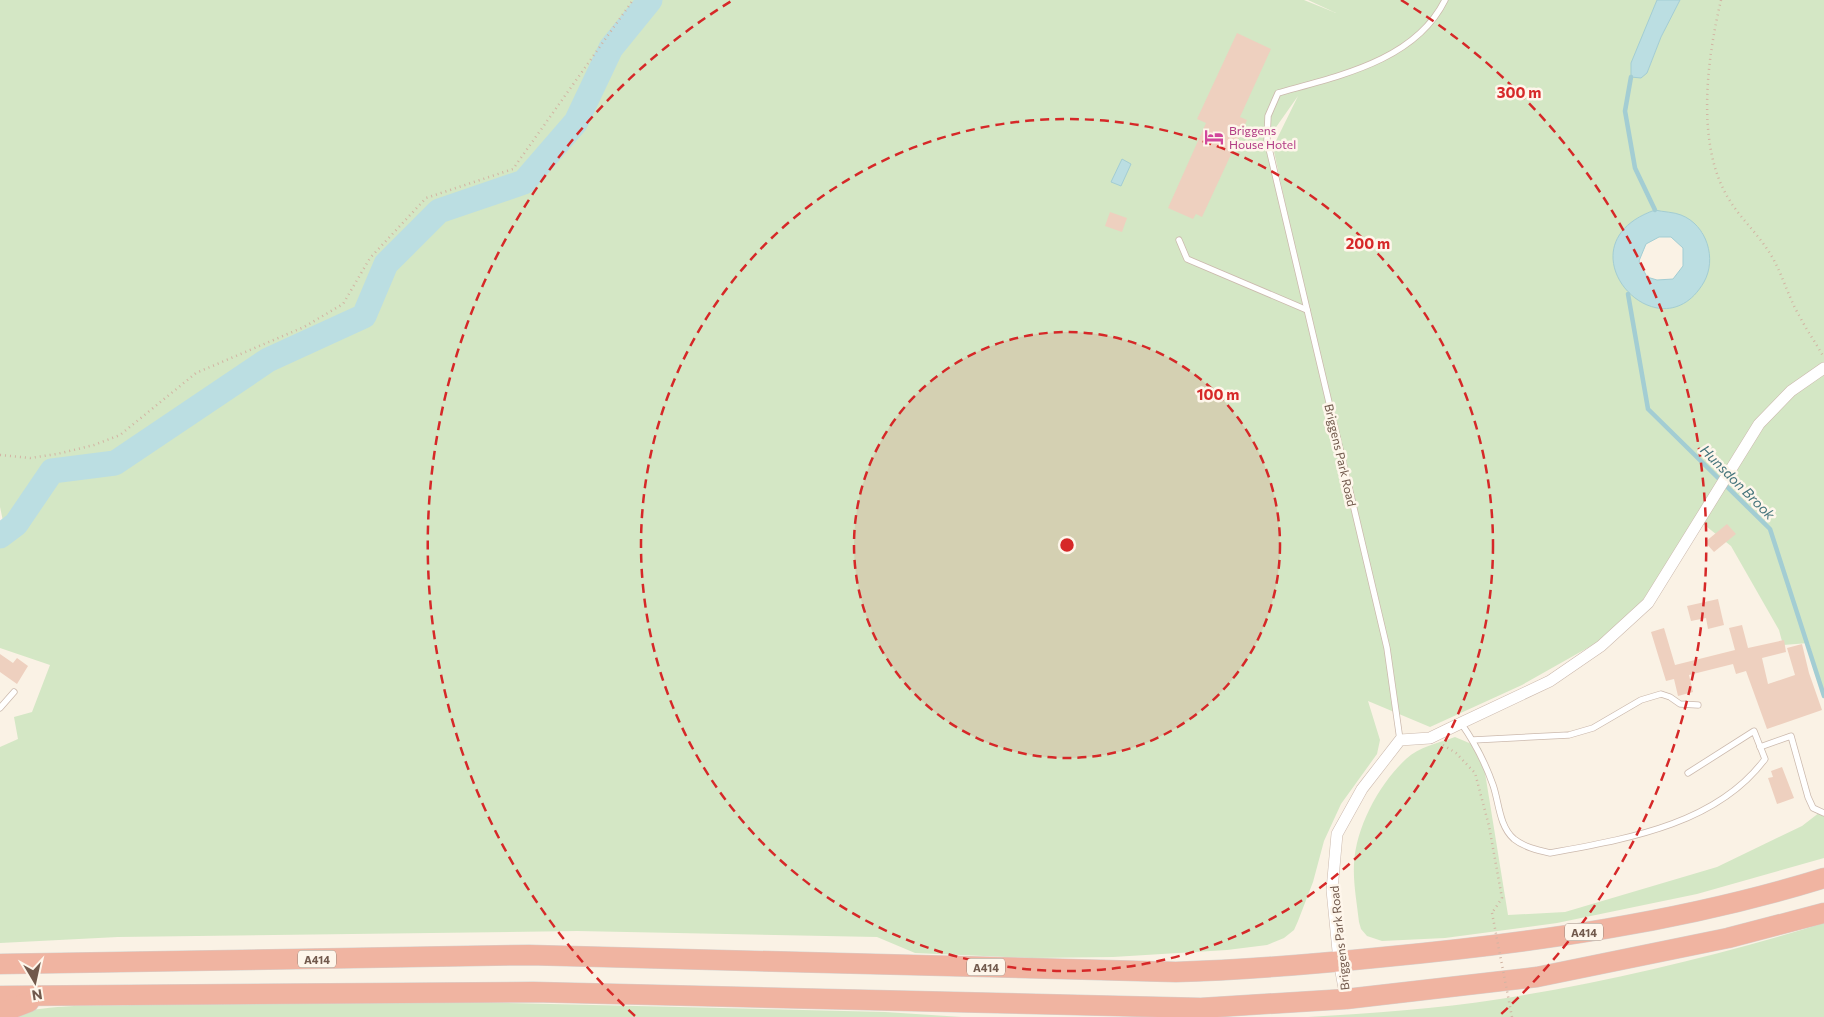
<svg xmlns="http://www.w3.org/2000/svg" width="1824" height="1017" viewBox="0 0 1824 1017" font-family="Commissioner,sans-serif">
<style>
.green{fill:#d4e7c5;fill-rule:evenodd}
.water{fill:#bbdee2;stroke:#a3cdd3;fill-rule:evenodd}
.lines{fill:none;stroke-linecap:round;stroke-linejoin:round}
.stream{stroke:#a3cdd3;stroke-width:4.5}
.river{stroke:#bbdee2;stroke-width:25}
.building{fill:#eed0bf}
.lane-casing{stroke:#cbb9ad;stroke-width:7}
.street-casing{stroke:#cbb9ad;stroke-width:12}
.highway-casing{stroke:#d7d1cd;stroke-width:21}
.path{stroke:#d2b4a3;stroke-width:2.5;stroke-dasharray:1 4;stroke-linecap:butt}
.lane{stroke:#fff;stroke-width:5.5}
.street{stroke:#fff;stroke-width:11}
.highway{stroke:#f0b4a1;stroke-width:20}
.path-bridge{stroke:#d2b4a3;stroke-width:2.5;stroke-dasharray:1 4;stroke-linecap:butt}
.ring{fill:none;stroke:#d62828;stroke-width:2.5;stroke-dasharray:9 6}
.labels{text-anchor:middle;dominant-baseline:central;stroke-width:5;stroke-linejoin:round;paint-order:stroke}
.shield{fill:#fef6eb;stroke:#9b887c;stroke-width:1}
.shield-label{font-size:11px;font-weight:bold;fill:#71594c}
.hotel-label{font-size:12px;fill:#b23c85;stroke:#fef6eb;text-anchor:start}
.street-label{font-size:12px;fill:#71594c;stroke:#fef6eb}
.water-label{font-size:14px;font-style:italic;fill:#45747c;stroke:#fef6eb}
.centre{fill:#d62828;stroke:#fef6eb;stroke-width:2.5}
.ring-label{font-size:15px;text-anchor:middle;font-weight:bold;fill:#d62828;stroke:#fef6eb;stroke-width:5;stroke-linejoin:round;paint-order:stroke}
</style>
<rect width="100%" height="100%" fill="#faf2e5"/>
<!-- green -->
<g class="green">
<path d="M0,0H1304L1336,13L1308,0H1657L1648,24L1647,73L1661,37L1680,0H1824V695L1809,643L1783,645L1779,630L1731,546L1697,519L1643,600L1598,642L1522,685L1430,727L1368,701L1380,740L1377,754L1341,804L1324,841L1313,882L1298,921L1294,930L1284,938L1267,945L1227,950L1113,957L1030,958L915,953L877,937L577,931L118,937L0,943V747L18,739L14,717L32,712L50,665L0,648V539L3,521L0,507ZM1298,96L1273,147L1292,235L1267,140ZM1655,210L1703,233L1675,306L1615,247C1627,226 1632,218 1655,210Z"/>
<path d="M1455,737L1481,748L1508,915L1565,912L1717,867L1802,826L1824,809V858L1697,894L1557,923L1445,938L1382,941L1367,936L1361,929L1359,922C1357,903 1353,883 1354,864C1356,827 1379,784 1406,759C1419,747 1438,743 1455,737Z"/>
<path d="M1824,923V1017H1308C1372,1013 1437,1009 1500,999C1607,982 1721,955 1824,923Z"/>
<path d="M386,1000L885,1012L962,1017H3C42,1004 89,1006 131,1005C216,1001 301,1001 386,1000Z"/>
</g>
<!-- water -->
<g class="water">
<path d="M1657,0H1680L1661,37L1647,73L1641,78L1631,77V63Z"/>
<path d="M1122,159L1131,164L1121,186L1111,182Z"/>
<path d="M1655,210C1663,212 1674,212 1681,215C1707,225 1717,259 1704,282C1659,360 1555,245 1655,210ZM1659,237H1671L1683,248V266L1673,279L1657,280L1647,277L1639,261L1646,244Z"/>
</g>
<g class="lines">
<!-- stream -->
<g class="stream">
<path d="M1631,77L1625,111L1635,168L1655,210"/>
<path d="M1628,294L1648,409L1770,529L1824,696"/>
</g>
<!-- river -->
<path class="river" d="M0,536L16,524L52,471L115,463L268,360L364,316L386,264L439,211L524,182L576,122L611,48L650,0"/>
</g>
<!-- building -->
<g class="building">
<path d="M1237,33L1271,49L1240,117L1247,120L1202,217L1196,214L1193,219L1168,208L1206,123L1197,119Z"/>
<path d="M1110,212L1127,218L1122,232L1105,226Z"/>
<path d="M1727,524L1736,534L1714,552L1705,542Z"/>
<path d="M1718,599L1724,625L1708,629L1706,618L1691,621L1687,606Z"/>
<path d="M1742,625L1748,648L1784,640L1786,652L1762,658L1768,684L1795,675L1787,648L1802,644L1809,673L1822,710L1767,729L1746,671L1736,674L1733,664L1689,675L1693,692L1678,696L1674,679L1666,681L1651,632L1664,628L1675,665L1735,650L1729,628Z"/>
<path d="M0,654L13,663L17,658L28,666L17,684L0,672Z"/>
<path d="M1782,767L1794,798L1777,804L1768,778L1773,777L1771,771Z"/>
</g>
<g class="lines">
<!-- lane casing -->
<g class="lane-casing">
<g id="lane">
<path d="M1179,240L1187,259L1307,310"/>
<path d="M0,708L14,692"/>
<path d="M1461,723C1475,743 1485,762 1493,785C1499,802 1499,826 1514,839C1524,847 1537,850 1550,853C1626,839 1716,825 1765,759L1754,731L1688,773"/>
<path d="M1400,740L1387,648L1267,140L1268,116L1278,93C1338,76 1415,61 1445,0"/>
<path d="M1473,740L1569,735L1593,728L1641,700L1661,694L1670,697L1680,704L1698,705"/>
<path d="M1760,747L1791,736L1808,797L1813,808L1824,813"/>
</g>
</g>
<!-- street casing -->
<g class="street-casing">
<path id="street" d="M1346,999L1339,961L1332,890L1337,834L1362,789L1400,740L1430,738L1461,723L1550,681L1601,646L1648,603L1759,424L1791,391L1824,368"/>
</g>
<!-- highway casing -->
<g class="highway-casing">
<g id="highway">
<path d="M0,964L529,955L1176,972C1246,970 1315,964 1384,957C1532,943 1682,922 1824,878"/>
<path d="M0,996L533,992L1201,1008L1346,999L1537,977L1728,938L1824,913"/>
<path d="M0,1013L29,1002"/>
</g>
</g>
<!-- path -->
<g class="path">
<path d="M1721,0C1707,59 1695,147 1730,201C1742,220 1759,235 1771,255C1783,275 1788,297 1800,317C1807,331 1816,343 1823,356"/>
<path d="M0,455L30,458L57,454L94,445L120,435L196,373L304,327L343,304L370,258L426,198L513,169L633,0"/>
<path d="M1443,745L1456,753L1475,773L1489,826L1502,898L1492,913"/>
</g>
<!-- lane -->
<use href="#lane" class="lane"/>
<!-- street -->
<use href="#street" class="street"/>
<!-- highway -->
<use href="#highway" class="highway"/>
<!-- path-bridge -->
<path class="path-bridge" d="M1492,913L1512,1017"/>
</g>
<!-- distance rings -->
<circle cx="1067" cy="545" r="213" fill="#d62828" fill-opacity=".12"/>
<g class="ring">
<circle cx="1067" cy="545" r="213"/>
<circle cx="1067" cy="545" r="426"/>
<path d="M635 1016A639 639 0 0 1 733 0M1401 0A639 639 0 0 1 1499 1016"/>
</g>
<!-- icons -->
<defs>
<g id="hotel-bare" transform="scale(1.5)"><path d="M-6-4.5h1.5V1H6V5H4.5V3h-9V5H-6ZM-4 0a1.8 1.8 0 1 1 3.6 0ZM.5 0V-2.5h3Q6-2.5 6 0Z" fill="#d1479c" stroke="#fef6eb" stroke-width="2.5" paint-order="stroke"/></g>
</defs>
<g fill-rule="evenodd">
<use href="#hotel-bare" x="1214" y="137"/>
</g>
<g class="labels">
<!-- shield labels -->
<g class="shield">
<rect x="1565" y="923.5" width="38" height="17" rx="4"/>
<rect x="298" y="950.5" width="38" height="17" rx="4"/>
<rect x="967" y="958.5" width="38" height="17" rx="4"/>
</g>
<g class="shield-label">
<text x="1584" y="932">A414</text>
<text x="317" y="959">A414</text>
<text x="986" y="967">A414</text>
</g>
<!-- hotel labels -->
<g class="hotel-label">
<text x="1229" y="130">Briggens<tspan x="1229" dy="14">House Hotel</tspan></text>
</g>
<!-- street labels -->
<g class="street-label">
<text transform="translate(1341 455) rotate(77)">Briggens Park Road</text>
<text transform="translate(1339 938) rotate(-96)">Briggens Park Road</text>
</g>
<!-- water labels -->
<g class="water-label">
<text transform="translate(1738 482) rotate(45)">Hunsdon Brook</text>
</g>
</g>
<circle cx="1067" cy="545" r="8" class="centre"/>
<g class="ring-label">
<text x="1519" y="98">300 m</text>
<text x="1368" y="249">200 m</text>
<text x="1218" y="400">100 m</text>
</g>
<!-- north arrow -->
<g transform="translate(35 982) rotate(171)" stroke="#fef6eb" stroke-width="4" paint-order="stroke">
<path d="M0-4L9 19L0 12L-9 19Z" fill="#71594c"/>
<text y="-8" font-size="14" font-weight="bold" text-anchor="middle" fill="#71594c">N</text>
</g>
</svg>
